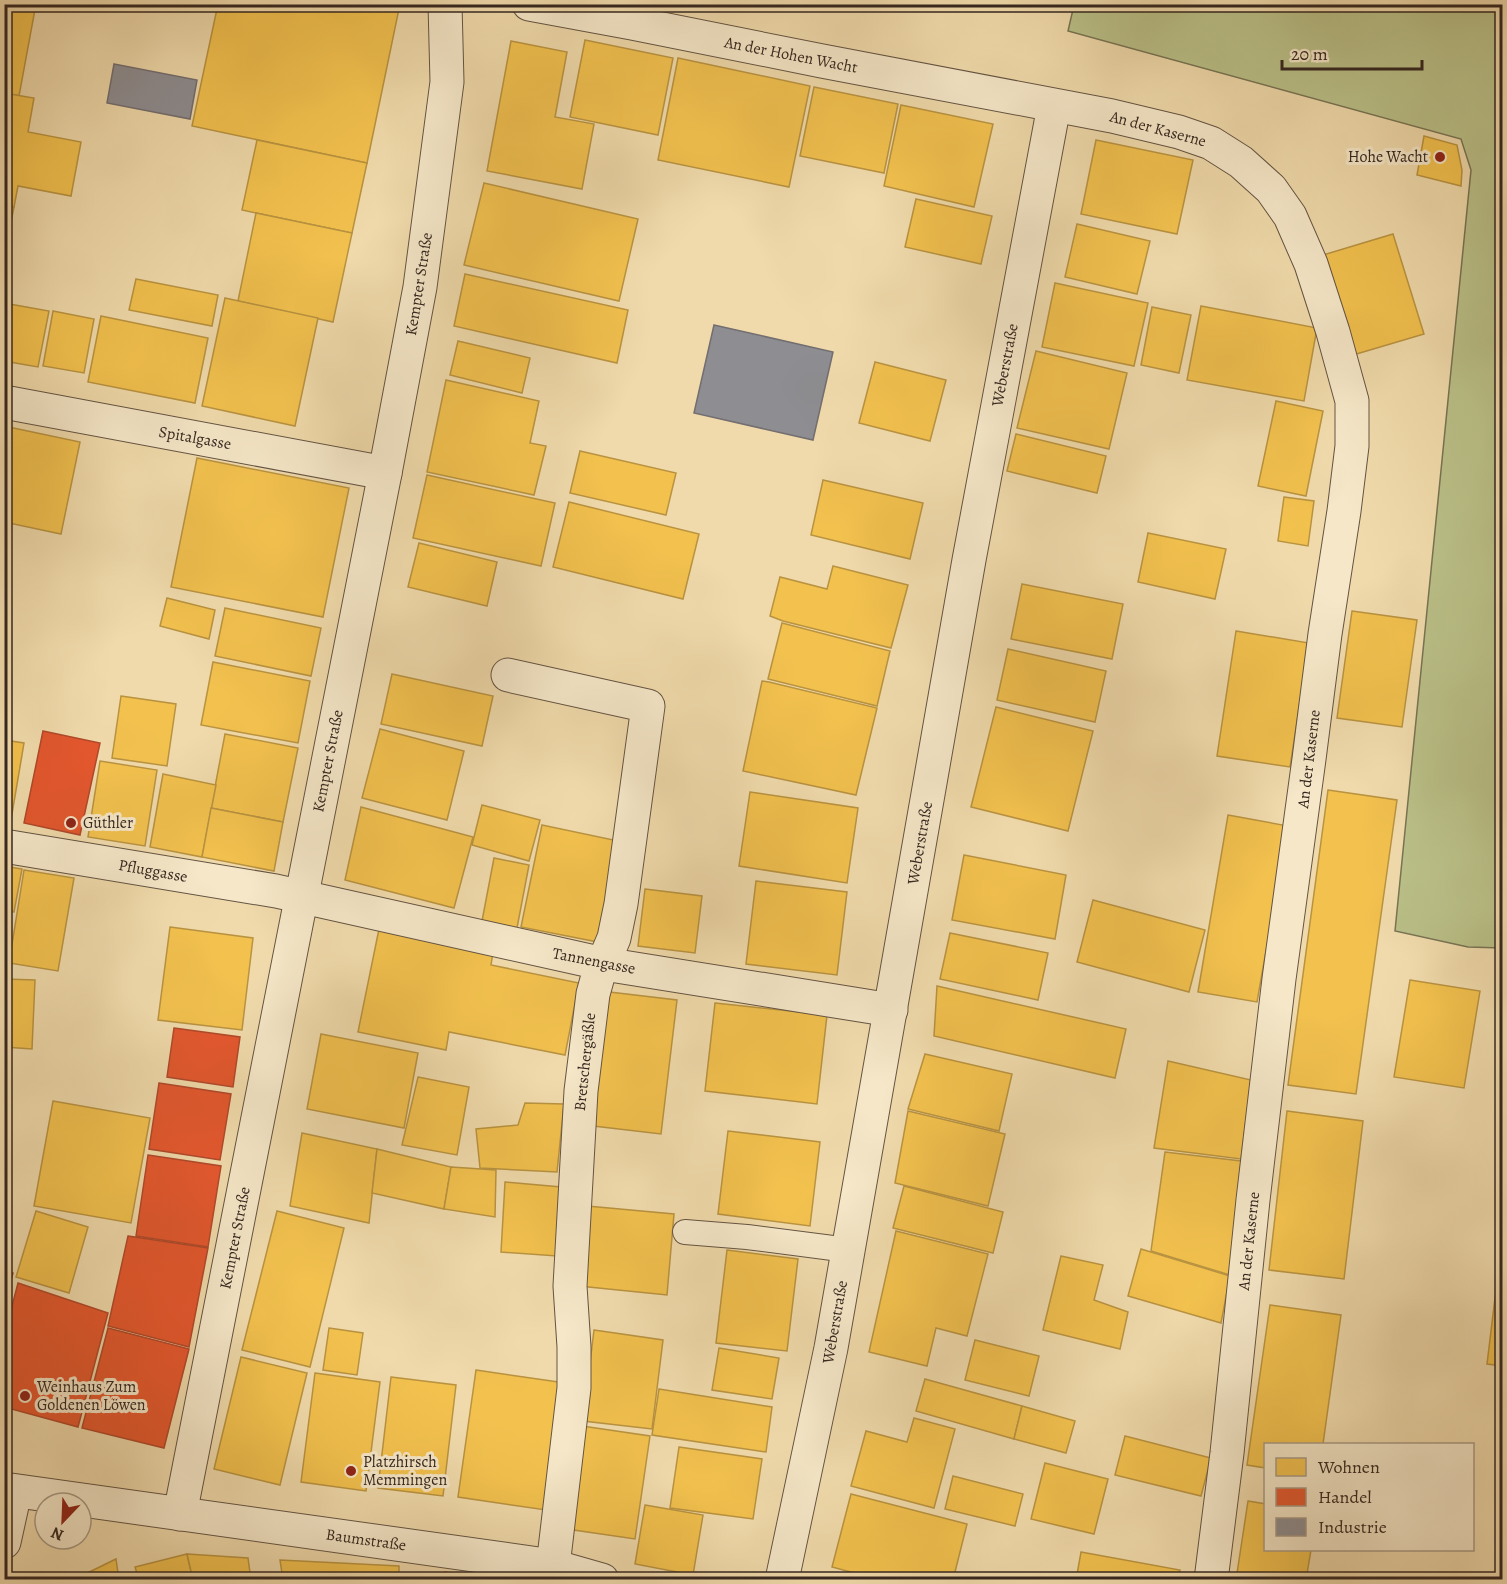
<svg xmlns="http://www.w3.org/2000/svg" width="1507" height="1584" viewBox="0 0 1507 1584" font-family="Alegreya,serif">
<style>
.green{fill:#bac088;stroke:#787454;stroke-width:1.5}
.homes{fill:#f2c14e;stroke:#b99340;stroke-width:1.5}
.shops{fill:#e4572e;stroke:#b0492a;stroke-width:1.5}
.industry{fill:#8d8d92;stroke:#736e70;stroke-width:1.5}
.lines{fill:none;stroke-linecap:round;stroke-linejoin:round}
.service-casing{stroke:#645443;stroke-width:26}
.minor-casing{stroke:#645443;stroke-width:35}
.service{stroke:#f5e7c8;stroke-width:24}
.minor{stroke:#f5e7c8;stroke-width:33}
.poi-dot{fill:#8f2418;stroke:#f5e7c8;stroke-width:2}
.labels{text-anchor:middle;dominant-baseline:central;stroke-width:6;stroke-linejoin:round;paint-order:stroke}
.street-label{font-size:16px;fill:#352720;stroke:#f5e7c8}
.poi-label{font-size:16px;fill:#352720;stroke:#f5e7c8;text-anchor:start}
</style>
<rect width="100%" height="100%" fill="#f0daab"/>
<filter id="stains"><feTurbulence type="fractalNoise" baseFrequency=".00333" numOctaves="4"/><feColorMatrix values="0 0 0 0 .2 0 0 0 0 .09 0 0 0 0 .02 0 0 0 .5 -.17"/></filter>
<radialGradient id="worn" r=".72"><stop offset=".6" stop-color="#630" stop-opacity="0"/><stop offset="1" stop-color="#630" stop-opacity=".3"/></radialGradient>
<!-- green -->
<path class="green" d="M1074,5H1502V948L1468,947L1395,931L1471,170L1461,139L1068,31Z"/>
<!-- homes -->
<g class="homes">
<path d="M4,4H36L19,96L4,93Z"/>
<path d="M218,4H400L367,163L192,126Z"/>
<path d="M585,40L673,58L658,135L570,117Z"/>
<path d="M511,41L567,52L555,117L594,124L582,189L487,171Z"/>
<path d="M678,58L810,86L789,187L658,160Z"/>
<path d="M814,87L898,104L884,173L800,156Z"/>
<path d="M4,93L34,98L28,132L81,142L71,196L18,186L14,207L4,205Z"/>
<path d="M901,105L993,124L974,207L884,186Z"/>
<path d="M1424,136L1457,145L1462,170L1461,186L1417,175Z"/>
<path d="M257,140L367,163L352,233L242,210Z"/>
<path d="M1096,140L1193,160L1177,234L1081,214Z"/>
<path d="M484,183L638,219L619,301L464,265Z"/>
<path d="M916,199L992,216L981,264L905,247Z"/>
<path d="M4,205L14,207L4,256Z"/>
<path d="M256,213L352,233L333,322L238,301Z"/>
<path d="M1077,224L1150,241L1137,294L1065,277Z"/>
<path d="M1393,234L1424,334L1353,355L1323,255Z"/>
<path d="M465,274L628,310L617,363L454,326Z"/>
<path d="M136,279L218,295L212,326L129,310Z"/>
<path d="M1055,283L1148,303L1134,366L1042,347Z"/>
<path d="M225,298L318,318L295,426L202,406Z"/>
<path d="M4,303L49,311L38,367L4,361Z"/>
<path d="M1201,306L1317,328L1304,401L1187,380Z"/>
<path d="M1152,307L1191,315L1179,373L1141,365Z"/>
<path d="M53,311L94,319L84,373L43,366Z"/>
<path d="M101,316L208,338L195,403L88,382Z"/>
<path d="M458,341L530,358L522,393L450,375Z"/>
<path d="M1036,351L1127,373L1109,449L1017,428Z"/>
<path d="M875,362L946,380L930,441L859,423Z"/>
<path d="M446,380L539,401L530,443L546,446L534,495L427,472Z"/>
<path d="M1276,401L1323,411L1306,496L1258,486Z"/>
<path d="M4,426L80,442L61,534L4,522Z"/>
<path d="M1016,434L1106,456L1097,493L1007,471Z"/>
<path d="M580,451L676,473L666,515L570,493Z"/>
<path d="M197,458L349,488L323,617L171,587Z"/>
<path d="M427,475L555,503L541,566L413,538Z"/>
<path d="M823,480L923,503L910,559L811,535Z"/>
<path d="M1284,497L1314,501L1308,546L1278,541Z"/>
<path d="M569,502L699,534L683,599L553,567Z"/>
<path d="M1148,533L1226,549L1215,599L1138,582Z"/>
<path d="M419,543L497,562L487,606L408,587Z"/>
<path d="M833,566L908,585L891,648L783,621L770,616L780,577L827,589Z"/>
<path d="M1022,584L1123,604L1112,659L1011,639Z"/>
<path d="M167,598L215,610L209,639L160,626Z"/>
<path d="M225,608L321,628L311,676L215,656Z"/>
<path d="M1352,611L1417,620L1402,727L1337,718Z"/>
<path d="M782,623L890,651L877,706L768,679Z"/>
<path d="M1236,631L1309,643L1290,767L1217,756Z"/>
<path d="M1008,649L1106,671L1095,722L997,700Z"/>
<path d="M213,662L310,681L298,743L201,725Z"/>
<path d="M392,674L493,696L482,746L381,724Z"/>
<path d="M762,681L769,682L877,708L856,795L743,771Z"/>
<path d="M121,696L176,704L167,766L112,758Z"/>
<path d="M996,707L1093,731L1068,831L971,807Z"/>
<path d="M380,729L464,751L447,820L362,798Z"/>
<path d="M225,734L298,748L283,822L211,808Z"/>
<path d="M4,740L24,743L11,820L4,819Z"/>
<path d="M100,761L157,770L145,846L88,837Z"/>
<path d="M163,774L216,785L202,857L150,847Z"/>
<path d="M1328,790L1397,800L1356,1094L1288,1085Z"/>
<path d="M750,792L858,808L847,883L739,866Z"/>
<path d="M482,805L540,820L529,861L472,845Z"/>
<path d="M361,807L473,837L454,908L345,880Z"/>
<path d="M211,808L283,822L274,871L202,857Z"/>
<path d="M1228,815L1288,826L1257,1002L1198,992Z"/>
<path d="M542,825L623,842L603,943L521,927Z"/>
<path d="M964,855L1066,875L1055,939L952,920Z"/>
<path d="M494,858L529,865L517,928L482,921Z"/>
<path d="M4,866L22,869L14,912L4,911Z"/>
<path d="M24,870L74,878L58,971L9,963Z"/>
<path d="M756,881L847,892L837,975L746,964Z"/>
<path d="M645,889L702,896L695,953L638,946Z"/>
<path d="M1093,900L1205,930L1189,992L1077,962Z"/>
<path d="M170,927L253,938L242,1030L158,1020Z"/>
<path d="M379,929L493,952L491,965L579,983L565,1055L449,1032L446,1050L358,1032Z"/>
<path d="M950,933L1048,953L1038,1000L940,979Z"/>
<path d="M4,979L35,980L32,1049L4,1047Z"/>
<path d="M1410,980L1480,991L1464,1088L1394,1077Z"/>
<path d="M937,986L1126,1029L1115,1078L934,1036Z"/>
<path d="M601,991L677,1000L661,1134L585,1125Z"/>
<path d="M715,1003L827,1015L817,1104L705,1091Z"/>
<path d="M321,1034L418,1053L404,1128L307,1109Z"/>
<path d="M925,1054L1012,1074L999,1131L908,1109Z"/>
<path d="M1168,1061L1251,1080L1241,1159L1154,1148Z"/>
<path d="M418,1077L469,1087L457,1155L402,1145Z"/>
<path d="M53,1101L150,1118L131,1223L34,1206Z"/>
<path d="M525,1103L564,1104L557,1172L480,1168L476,1129L518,1125Z"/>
<path d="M908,1111L1005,1134L988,1206L895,1183Z"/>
<path d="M1287,1111L1363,1121L1344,1279L1269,1270Z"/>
<path d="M728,1131L820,1142L810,1226L718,1214Z"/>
<path d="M302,1133L377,1149L369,1223L290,1206Z"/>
<path d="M377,1149L451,1167L444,1209L372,1193Z"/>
<path d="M1165,1152L1241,1161L1230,1275L1151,1251Z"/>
<path d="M451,1167L496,1170L495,1217L444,1209Z"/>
<path d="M505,1182L561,1187L557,1256L501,1252Z"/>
<path d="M904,1186L1003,1212L993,1253L893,1228Z"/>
<path d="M587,1206L674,1214L667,1295L579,1286Z"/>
<path d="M36,1211L88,1227L69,1293L16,1277Z"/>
<path d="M277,1211L344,1228L310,1367L242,1350Z"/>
<path d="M896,1231L988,1254L967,1336L936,1328L927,1366L869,1352Z"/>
<path d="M1141,1249L1230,1276L1221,1323L1128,1296Z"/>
<path d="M727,1250L798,1259L787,1351L716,1343Z"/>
<path d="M1061,1256L1103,1265L1094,1300L1128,1312L1120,1349L1043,1330Z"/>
<path d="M1499,1265L1502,1266V1366L1487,1364Z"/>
<path d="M1270,1305L1341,1315L1323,1444H1266V1468L1247,1465Z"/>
<path d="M329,1328L363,1333L357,1375L323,1370Z"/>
<path d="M594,1330L663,1340L652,1429L583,1421Z"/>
<path d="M975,1340L1039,1356L1029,1396L965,1380Z"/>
<path d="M719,1348L779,1358L772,1399L712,1390Z"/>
<path d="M241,1357L307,1373L280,1485L214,1469Z"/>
<path d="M476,1370L565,1383L546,1510L458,1497Z"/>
<path d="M315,1373L380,1382L366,1491L301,1482Z"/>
<path d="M391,1377L456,1385L443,1496L378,1488Z"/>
<path d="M925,1379L1022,1406L1014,1439L916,1411Z"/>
<path d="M659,1389L772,1407L766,1452L652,1435Z"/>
<path d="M1022,1406L1075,1421L1066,1453L1014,1439Z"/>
<path d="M914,1418L955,1429L934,1508L851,1486L866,1431L907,1442Z"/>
<path d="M582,1426L650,1436L635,1539L567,1529Z"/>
<path d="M1125,1436L1211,1458L1201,1496L1115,1475Z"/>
<path d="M679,1447L762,1459L753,1519L670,1508Z"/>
<path d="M1045,1463L1108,1479L1094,1534L1031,1519Z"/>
<path d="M953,1476L1023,1494L1015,1526L945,1509Z"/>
<path d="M851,1494L967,1524L953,1580H880L832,1567Z"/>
<path d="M1248,1501L1266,1504V1550H1311L1306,1580H1236Z"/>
<path d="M645,1505L703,1515L693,1575L635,1564Z"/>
<path d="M1081,1552L1180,1570L1178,1580H1076Z"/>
<path d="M187,1554L193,1580H139L135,1567Z"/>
<path d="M187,1554L248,1558L251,1580H193Z"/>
<path d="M116,1559L119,1580H73Z"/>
<path d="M280,1560L399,1566V1580H283Z"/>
</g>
<!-- shops -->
<g class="shops">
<path d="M43,731L100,743L80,835L24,823Z"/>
<path d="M174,1028L240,1037L233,1087L167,1077Z"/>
<path d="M159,1083L231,1094L220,1160L149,1149Z"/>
<path d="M148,1155L221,1166L208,1247L136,1236Z"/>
<path d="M128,1236L208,1248L189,1347L108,1326Z"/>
<path d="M4,1270L13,1273L4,1308Z"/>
<path d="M18,1283L108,1313L78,1427L4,1407V1337Z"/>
<path d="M108,1328L189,1349L164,1448L82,1428Z"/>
<path d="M445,1572L474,1580H444Z"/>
</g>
<!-- industry -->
<g class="industry">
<path d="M114,64L197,80L190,119L107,103Z"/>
<path d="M714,325L833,352L813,440L694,413Z"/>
</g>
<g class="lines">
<!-- service casing -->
<g class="service-casing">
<path id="service" d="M685,1232L747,1237L848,1250"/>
</g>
<!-- minor casing -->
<g class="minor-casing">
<g id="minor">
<path d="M529,4L632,23L822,61L1112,116L1179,132L1211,143L1241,162L1271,189L1290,216L1311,264L1333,332L1352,401V446L1344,511L1325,634L1309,759L1279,979L1253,1200L1227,1453L1211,1580"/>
<path d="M4,402L385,473"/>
<path d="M508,675L648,706L621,904L614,938L598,976L593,994L581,1091L570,1286L574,1347V1388L553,1566"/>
<path d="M4,846L276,891L604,964L891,1010"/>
<path d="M4,1489L553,1566L602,1580"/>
<path d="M180,1514L385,473L420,287L447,82L445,4"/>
<path d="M4,1542L15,1492"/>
<path d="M782,1580L831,1348L969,560L1054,106"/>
</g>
</g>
<!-- service -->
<use href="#service" class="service"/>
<!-- minor -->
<use href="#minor" class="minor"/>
</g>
<!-- markers -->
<g class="poi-dot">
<circle cx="1440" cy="157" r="6"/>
<circle cx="71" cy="823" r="6"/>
<circle cx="25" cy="1396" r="6"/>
<circle cx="351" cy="1471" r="6"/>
</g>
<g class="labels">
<!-- street labels -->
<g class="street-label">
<text transform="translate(791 55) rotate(11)">An der Hohen Wacht</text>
<text transform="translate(1158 129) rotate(15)">An der Kaserne</text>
<text transform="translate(419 284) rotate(-81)">Kempter Straße</text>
<text transform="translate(1005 365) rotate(-79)">Weberstraße</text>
<text transform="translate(195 438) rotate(10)">Spitalgasse</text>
<text transform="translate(1309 759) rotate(-83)">An der Kaserne</text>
<text transform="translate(328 761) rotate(-79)">Kempter Straße</text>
<text transform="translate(920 843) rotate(-80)">Weberstraße</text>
<text transform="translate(153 871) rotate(10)">Pfluggasse</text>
<text transform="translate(594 961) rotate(11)">Tannengasse</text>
<text transform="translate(585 1062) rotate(-84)">Bretschergäßle</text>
<text transform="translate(235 1238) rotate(-79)">Kempter Straße</text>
<text transform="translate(1249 1241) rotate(-84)">An der Kaserne</text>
<text transform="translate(835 1322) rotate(-80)">Weberstraße</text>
<text transform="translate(366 1540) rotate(8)">Baumstraße</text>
</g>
<!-- poi labels -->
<g class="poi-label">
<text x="1428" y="157" text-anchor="end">Hohe Wacht</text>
<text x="83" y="823">Güthler</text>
<text x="37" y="1387">Weinhaus Zum<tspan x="37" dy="18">Goldenen Löwen</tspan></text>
<text x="363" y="1462">Platzhirsch<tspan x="363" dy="18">Memmingen</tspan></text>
</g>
</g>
<!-- margin -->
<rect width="1507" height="1584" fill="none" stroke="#f0daab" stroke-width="24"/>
<rect x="6" y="6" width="1495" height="1572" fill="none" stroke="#352720" stroke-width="3"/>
<rect x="12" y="12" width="1483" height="1560" fill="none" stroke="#352720" stroke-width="1.5"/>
<!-- legend -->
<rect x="1264" y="1443" width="210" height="108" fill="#f5e7c8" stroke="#a89a85" stroke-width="1.5"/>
<rect x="1276" y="1458" width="30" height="18" fill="#f2c14e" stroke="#a89a85" stroke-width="1.5"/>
<text x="1318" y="1473" font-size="18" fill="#352720">Wohnen</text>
<rect x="1276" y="1488" width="30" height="18" fill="#e4572e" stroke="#a89a85" stroke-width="1.5"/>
<text x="1318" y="1503" font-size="18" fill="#352720">Handel</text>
<rect x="1276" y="1518" width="30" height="18" fill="#8d8d92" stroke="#a89a85" stroke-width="1.5"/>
<text x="1318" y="1533" font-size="18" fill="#352720">Industrie</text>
<!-- north arrow -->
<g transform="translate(63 1521) rotate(203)"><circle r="28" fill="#f5e7c8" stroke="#a89a85" stroke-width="1.5"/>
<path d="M0-4.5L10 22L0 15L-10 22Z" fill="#8f2418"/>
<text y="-9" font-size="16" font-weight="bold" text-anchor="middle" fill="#352720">N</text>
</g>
<!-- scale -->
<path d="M1282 60v9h140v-9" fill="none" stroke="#352720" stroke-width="3"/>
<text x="1291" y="60" font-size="18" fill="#352720" stroke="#f5e7c8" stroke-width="4.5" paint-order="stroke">20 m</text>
<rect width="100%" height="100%" filter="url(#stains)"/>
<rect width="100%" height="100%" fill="url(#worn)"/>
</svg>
